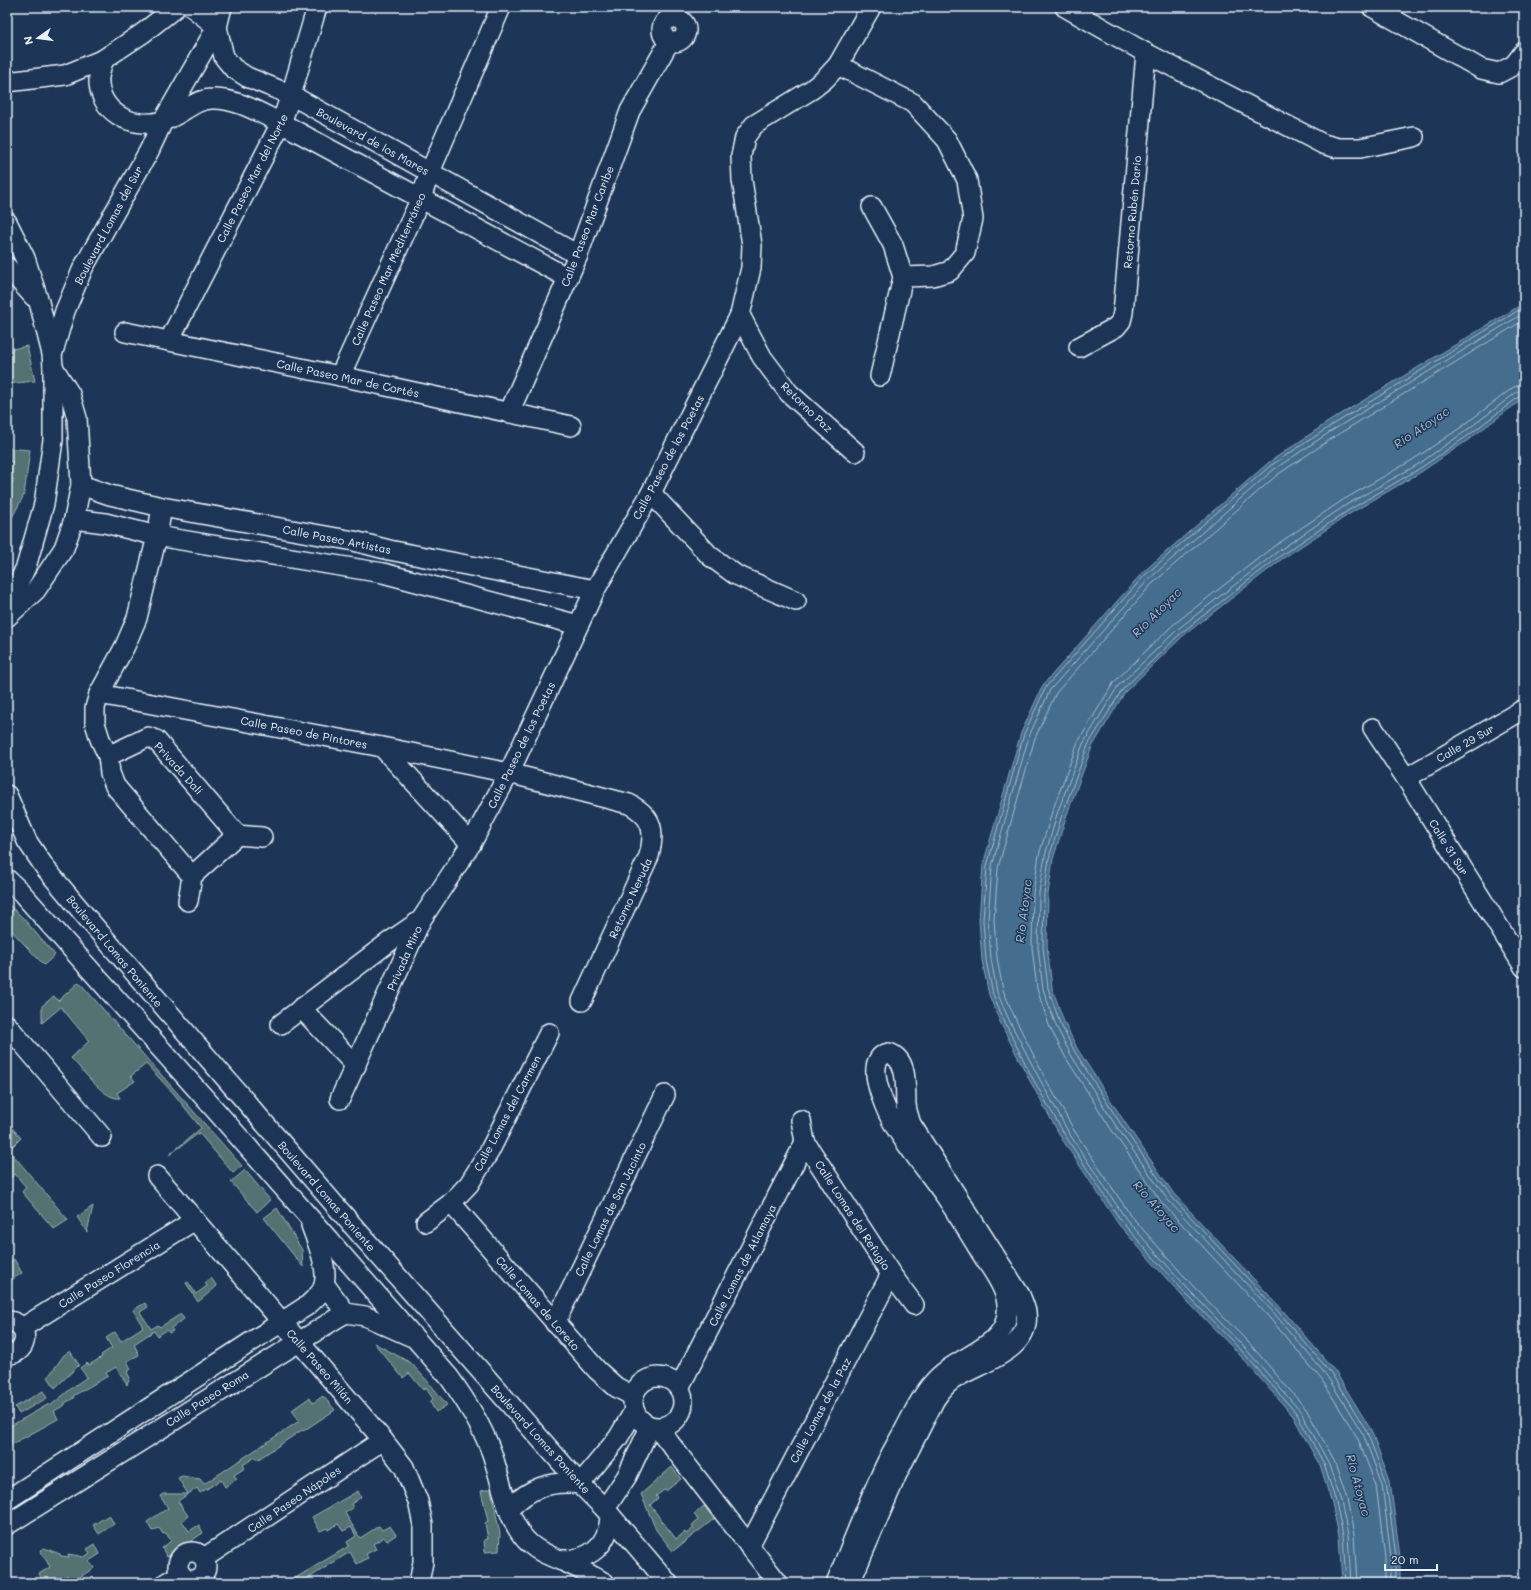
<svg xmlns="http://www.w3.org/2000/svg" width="1531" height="1590" viewBox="0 0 1531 1590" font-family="Mali,sans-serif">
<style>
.green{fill:#537271;stroke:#9eb2b4}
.water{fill:#456d8d;stroke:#86a2b8}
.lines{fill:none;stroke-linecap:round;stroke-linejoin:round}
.shore{stroke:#a7bccd;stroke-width:1}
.minor-casing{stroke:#e8f1f8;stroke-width:22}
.minor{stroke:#1d3557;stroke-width:19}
.labels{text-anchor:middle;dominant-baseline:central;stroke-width:3;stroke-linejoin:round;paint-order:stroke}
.street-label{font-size:11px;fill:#e8f1f8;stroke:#1d3557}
.water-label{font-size:12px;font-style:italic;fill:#afc3d3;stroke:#1d3557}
</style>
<rect width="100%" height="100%" fill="#1d3557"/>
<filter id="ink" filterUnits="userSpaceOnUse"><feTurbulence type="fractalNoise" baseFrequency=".025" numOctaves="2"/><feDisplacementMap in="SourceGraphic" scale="8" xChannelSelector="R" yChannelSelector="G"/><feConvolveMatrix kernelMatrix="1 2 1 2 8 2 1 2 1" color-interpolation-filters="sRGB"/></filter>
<g filter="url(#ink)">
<!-- green -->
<g class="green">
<path d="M27,346L35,381L7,384V350Z"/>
<path d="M7,448L30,450L24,495L7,527V492L14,479H10L13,462L7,461Z"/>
<path d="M7,903L23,918L55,955L44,965L7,926Z"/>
<path d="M79,982L242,1166L233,1173L199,1133L169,1155L201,1128L174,1094L146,1064L131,1076L135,1081L117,1093L120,1098C105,1101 81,1068 71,1058L89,1041L61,1007L42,1023V1006L54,996L58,1001Z"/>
<path d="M7,1122L21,1138L9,1150L68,1220L54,1229L22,1192L26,1187L15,1174L7,1181Z"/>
<path d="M245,1170L270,1200L257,1212L231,1182Z"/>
<path d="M93,1206L87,1232L77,1217Z"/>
<path d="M277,1208L302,1250L303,1267L264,1218Z"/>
<path d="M14,1259L22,1273L7,1283V1263Z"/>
<path d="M211,1278L217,1286L198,1302L186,1283L188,1282L196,1294L207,1286L205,1283Z"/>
<path d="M145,1303L148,1307L140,1312L151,1329L158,1325L160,1327L181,1314L184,1319L171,1328L173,1331L169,1333L167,1330L157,1336L154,1331L134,1344L139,1355L127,1361L131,1369L127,1372L130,1378L127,1385L116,1367L106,1373L108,1376L73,1396L74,1398L65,1403V1405L54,1411L58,1419L7,1447V1428L49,1404L50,1406L73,1387L87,1377L80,1368L87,1363L89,1365L102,1357L101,1355L112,1348L106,1338L115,1332L121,1341L143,1327L133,1310Z"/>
<path d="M374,1343L411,1363L431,1385L447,1405L436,1412L430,1402L433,1399L426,1388L423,1390L409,1373L403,1378Z"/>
<path d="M70,1351L79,1365L55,1388L48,1377L64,1355Z"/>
<path d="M43,1391L47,1398L19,1414L15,1407Z"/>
<path d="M323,1396L335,1410L303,1431L302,1430L257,1460L255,1457L243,1465L245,1468L234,1475L237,1479L225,1487L221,1480L200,1493L197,1488L178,1501L188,1516L182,1521L189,1531L199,1525L203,1533L167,1557L162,1548L171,1541L166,1533L163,1534L159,1528L152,1531L147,1522L168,1508L160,1496L163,1494H188L178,1478L182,1476L200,1479L204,1484L299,1421L292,1410L309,1398L313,1403Z"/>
<path d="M672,1467L681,1479L666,1491L664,1490L656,1496L658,1498L650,1505L676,1539L685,1532L686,1534L694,1528L692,1525L698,1520L694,1514L704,1506L714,1519L673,1551L656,1530L641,1494Z"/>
<path d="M491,1489L500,1534L499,1551L485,1552L484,1540L488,1539L485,1523L488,1521L481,1491Z"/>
<path d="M358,1491L361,1497L351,1504L353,1508L345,1513L360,1538L379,1526L382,1530L390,1526L396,1535L387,1541L384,1537L373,1544L376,1549L366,1554L368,1558L357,1564L350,1552L301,1583H287L349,1546L347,1542L356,1536L351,1527L343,1531L338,1524L328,1530L327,1528L320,1531L312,1517Z"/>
<path d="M109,1515L114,1524L99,1534L93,1525Z"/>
<path d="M95,1544L100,1554L89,1561L94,1568L72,1582L67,1575L62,1579L64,1583H44L39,1574L50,1567L40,1550L44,1548L60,1554L61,1556L69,1557L68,1554L84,1557L90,1553L87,1549Z"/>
</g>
<!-- water -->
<path class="water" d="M1524,303V398L1468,440L1421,472L1351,513L1282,559L1183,636L1125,692L1092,747L1066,817L1053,859L1048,894L1047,946L1052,988L1064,1022L1078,1050L1124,1121L1174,1194L1279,1306L1335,1371L1371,1430L1390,1481L1400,1557V1583H1342L1339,1536L1332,1503L1320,1466L1293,1416L1238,1353L1182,1296L1119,1225L1062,1139L1030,1081L1001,1024L989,995L982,960L979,920L983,865L1021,733L1043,685L1142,573L1268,463L1328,422Z"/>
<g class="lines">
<!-- shore -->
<g class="shore">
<path d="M1346,1583L1343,1535L1336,1502L1324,1464L1297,1414L1241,1350L1185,1293L1122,1222L1066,1137L1033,1079L1005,1023L993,994L986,960L983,920L987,866L1024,734L1046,687L1144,576L1270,466L1331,426L1524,307"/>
<path d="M1351,1583L1348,1535L1341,1501L1328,1462L1301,1412L1244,1347L1189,1290L1126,1219L1070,1135L1038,1076L1009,1020L997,992L991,959L988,920L992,866L1029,736L1050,690L1148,580L1273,470L1333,430L1524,313"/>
<path d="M1357,1583L1354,1534L1347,1499L1334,1460L1306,1409L1249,1343L1193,1286L1131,1216L1075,1132L1043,1074L1015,1018L1003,990L997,958L994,920L998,868L1035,738L1056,693L1152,584L1277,475L1337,435L1524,320"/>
<path d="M1385,1583V1557L1376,1485L1357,1437L1322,1380L1268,1316L1162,1203L1111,1129L1066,1058L1050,1028L1037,989L1032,947L1033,893L1039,855L1052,812L1078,742L1114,682L1174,624L1273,547L1343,500L1414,459L1460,428L1514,387L1524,384"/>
<path d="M1391,1583V1557L1382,1484L1363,1434L1327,1376L1273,1312L1167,1199L1116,1126L1071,1055L1056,1026L1043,989L1038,947L1039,893L1045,856L1057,814L1083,744L1118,686L1178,629L1277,552L1346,505L1417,465L1463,433L1517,392L1524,390"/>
<path d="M1396,1583V1557L1386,1482L1367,1432L1331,1373L1276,1309L1171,1196L1120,1123L1075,1052L1060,1023L1048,988L1043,947L1044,894L1049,858L1062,815L1088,745L1122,690L1181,633L1280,556L1349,510L1419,469L1466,437L1520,396L1524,395"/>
</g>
<!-- minor casing -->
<g class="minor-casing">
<g id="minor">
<path d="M192,7L217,27L224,57L233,68L247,77L291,95L578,255"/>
<path d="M1065,7L1146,53L1323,144L1338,148H1360L1414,137"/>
<path d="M1372,7L1481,69L1499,73L1514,65L1524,52"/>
<circle cx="674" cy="30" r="12"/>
<path d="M104,59C102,64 100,71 99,77C97,111 131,130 162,121C180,117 193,99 212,99C236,98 260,113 281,123L568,278"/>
<path d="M838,65L913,103L947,140L967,180L973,219L965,253L950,271L933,276L903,277"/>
<path d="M7,82L65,75L104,59L143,33L176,7"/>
<path d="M872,207L893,245L903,277L880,376"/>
<path d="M7,222L25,258L39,302L52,354L53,367V440L44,504L26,567L7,607"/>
<path d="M7,267L34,297"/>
<path d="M740,315L762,357L789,393L855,452"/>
<path d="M125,332L340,376L571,426"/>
<path d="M169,341L281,123L291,95L317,7"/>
<path d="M1079,347L1116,327L1121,321L1123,313L1146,53"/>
<path d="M53,352L65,311L83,268L149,151L163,121L217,27L222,7"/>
<path d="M340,376L421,198L430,172L501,7"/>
<path d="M509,413L578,255L630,111L669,42"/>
<path d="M81,485L110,495L162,507L354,541L389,550L595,590"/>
<path d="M651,493L710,556L736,575L796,601"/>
<path d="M162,507L157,536L137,618L125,646L99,694L95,708V723L100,739L108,756L110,773L115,786L192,876"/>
<path d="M74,519L105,523L157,536L383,573L578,625"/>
<path d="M7,617L36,590L64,548L74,519L81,485L77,418L70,394L53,367"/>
<path d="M99,694L382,747L509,773L629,804C654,817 655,832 649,856L582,1001"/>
<path d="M1373,728L1406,778L1524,967"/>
<path d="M382,747L471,844"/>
<path d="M108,756L148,737L156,740L237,835L262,837"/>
<path d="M1406,778L1524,709"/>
<path d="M7,795L27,841L46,869L88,919L354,1227L580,1484L605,1509L668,1583"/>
<path d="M7,879L20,891L210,1104L449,1377C466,1401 481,1424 491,1451C502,1480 506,1523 530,1544C539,1552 550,1556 562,1561C577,1567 591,1575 605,1583"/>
<path d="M188,901L192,876L237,835"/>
<path d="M301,1008L356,1066"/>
<path d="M281,1024L389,942L421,920"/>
<path d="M7,1025L102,1137"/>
<path d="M340,1099L421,920L471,844L509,773L595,590L651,493L740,315L751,268L752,245L742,180L741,156L745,137L754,125L811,90L825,79L838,65L871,7"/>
<path d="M801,1120L805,1142L891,1274L914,1305"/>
<path d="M157,1176L383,1440L404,1467L418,1501L423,1525V1562L419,1583"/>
<path d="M451,1203L597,1370L616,1387L633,1396"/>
<path d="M426,1222L451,1203L469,1184L489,1152L549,1033"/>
<path d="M325,1285L346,1313"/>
<path d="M7,1321C31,1321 30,1355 7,1354"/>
<path d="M555,1323L665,1095"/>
<path d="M22,1328L195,1220"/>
<circle cx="658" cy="1402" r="25"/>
<path d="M679,1388L805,1142"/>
<path d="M658,1428L778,1583"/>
<path d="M7,1500L308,1305C312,1301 316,1298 319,1294C334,1278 317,1243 311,1225"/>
<path d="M509,1509C529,1488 551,1480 580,1484L618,1438L634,1411"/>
<path d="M605,1509L627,1476L650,1427"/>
<path d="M7,1525L337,1318L346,1313L365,1316L410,1336"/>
<path d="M749,1546L891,1274"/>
<circle cx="192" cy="1566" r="14"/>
<path d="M204,1558L383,1440"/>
<path d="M560,1560C589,1561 609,1546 610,1515"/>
<path d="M166,1583L181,1574"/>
<path d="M836,1583C852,1544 867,1504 885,1466C891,1453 898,1441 905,1429C913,1414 921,1396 933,1383C958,1352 1017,1348 1006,1298C1002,1281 989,1266 980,1251C969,1233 958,1215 946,1197C930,1174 911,1152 896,1128C888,1115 868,1073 879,1059C881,1055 885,1054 889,1053C909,1060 905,1088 906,1105C907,1112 909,1118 911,1124L1020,1295C1022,1300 1025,1307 1026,1312C1032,1353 976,1363 951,1381C944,1386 940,1392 935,1399L897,1474L850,1583"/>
</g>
</g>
<!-- minor -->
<use href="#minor" class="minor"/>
</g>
</g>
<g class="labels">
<!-- street labels -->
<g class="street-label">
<text transform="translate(373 141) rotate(29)">Boulevard de los Mares</text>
<text transform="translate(252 178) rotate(-63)">Calle Paseo Mar del Norte</text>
<text transform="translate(1132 212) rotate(-85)">Retorno Rubén Darío</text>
<text transform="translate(108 225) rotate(-62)">Boulevard Lomas del Sur</text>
<text transform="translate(587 226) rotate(-69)">Calle Paseo Mar Caribe</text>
<text transform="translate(388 269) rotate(-66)">Calle Paseo Mar Mediterráneo</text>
<text transform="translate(348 378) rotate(12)">Calle Paseo Mar de Cortés</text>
<text transform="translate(807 407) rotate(44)">Retorno Paz</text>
<text transform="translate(668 457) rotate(-62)">Calle Paseo de los Poetas</text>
<text transform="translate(337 539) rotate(11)">Calle Paseo Artistas</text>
<text transform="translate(304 732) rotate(11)">Calle Paseo de Pintores</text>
<text transform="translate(1465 743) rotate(-30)">Calle 29 Sur</text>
<text transform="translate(521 745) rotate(-64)">Calle Paseo de los Poetas</text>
<text transform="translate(179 768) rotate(48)">Privada Dalí</text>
<text transform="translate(1449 847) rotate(58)">Calle 31 Sur</text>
<text transform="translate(630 898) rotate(-65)">Retorno Neruda</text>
<text transform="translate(115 951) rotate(50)">Boulevard Lomas Poniente</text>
<text transform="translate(404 958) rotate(-66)">Privada Miro</text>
<text transform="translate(507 1113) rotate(-62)">Calle Lomas del Carmen</text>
<text transform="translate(327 1196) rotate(49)">Boulevard Lomas Poniente</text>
<text transform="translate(610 1209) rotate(-64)">Calle Lomas de San Jacinto</text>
<text transform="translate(853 1215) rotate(57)">Calle Lomas del Refugio</text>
<text transform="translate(742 1265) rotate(-63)">Calle Lomas de Atlamaya</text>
<text transform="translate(109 1274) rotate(-32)">Calle Paseo Florencia</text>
<text transform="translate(538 1303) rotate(49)">Calle Lomas de Loreto</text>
<text transform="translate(320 1366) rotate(49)">Calle Paseo Milán</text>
<text transform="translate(207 1398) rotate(-32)">Calle Paseo Roma</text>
<text transform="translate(820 1410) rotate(-62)">Calle Lomas de la Paz</text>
<text transform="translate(541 1439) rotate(48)">Boulevard Lomas Poniente</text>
<text transform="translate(294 1499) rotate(-34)">Calle Paseo Nápoles</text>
</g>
<!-- water labels -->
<g class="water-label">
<text transform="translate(1421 427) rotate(-34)">Río Atoyac</text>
<text transform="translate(1156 612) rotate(-45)">Río Atoyac</text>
<text transform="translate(1023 911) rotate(-83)">Río Atoyac</text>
<text transform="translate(1157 1206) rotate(49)">Río Atoyac</text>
<text transform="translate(1359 1485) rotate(75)">Río Atoyac</text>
</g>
</g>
<!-- margin -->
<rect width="1531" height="1590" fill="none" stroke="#1d3557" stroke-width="24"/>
<rect x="12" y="12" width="1507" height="1566" fill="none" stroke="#e8f1f8" stroke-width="1.5" filter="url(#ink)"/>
<!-- north arrow -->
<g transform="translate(38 38) rotate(256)" stroke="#1d3557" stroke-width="3" paint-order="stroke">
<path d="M0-3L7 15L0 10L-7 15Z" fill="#e8f1f8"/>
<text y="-6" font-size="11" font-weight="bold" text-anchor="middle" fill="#e8f1f8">N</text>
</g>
<!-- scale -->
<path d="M1385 1564v6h52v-6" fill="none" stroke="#e8f1f8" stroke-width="2"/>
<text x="1391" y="1564" font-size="12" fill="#e8f1f8" stroke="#1d3557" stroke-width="3" paint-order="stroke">20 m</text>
</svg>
